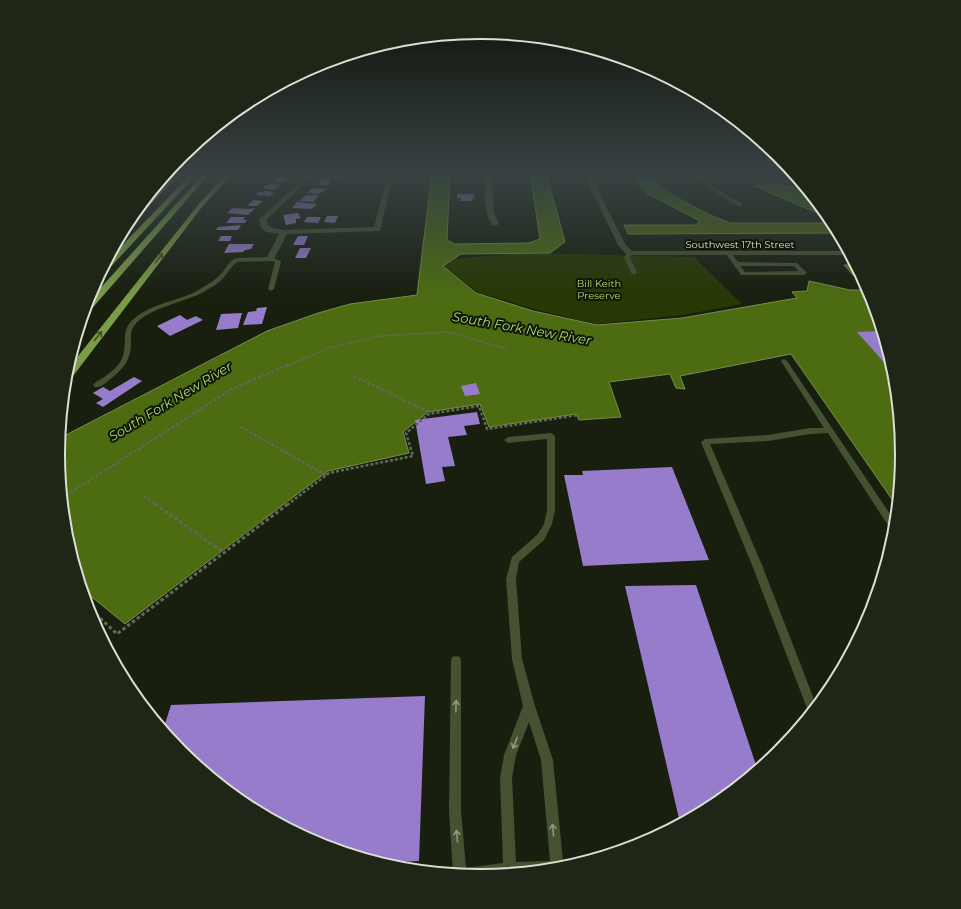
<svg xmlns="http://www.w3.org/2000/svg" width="961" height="909" viewBox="0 0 961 909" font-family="Montserrat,sans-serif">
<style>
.green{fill:#263803}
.water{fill:#4d6c11;stroke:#778e4c}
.building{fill:#967ccb}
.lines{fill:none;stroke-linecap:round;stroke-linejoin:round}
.path-far2{stroke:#62685a;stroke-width:2;stroke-dasharray:2.5 1.5;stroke-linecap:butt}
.path-far1{stroke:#62685a;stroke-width:2.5;stroke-dasharray:3 2;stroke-linecap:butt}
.path{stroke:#62685a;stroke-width:3;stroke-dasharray:3.5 2.5;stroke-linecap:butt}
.lane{fill:#445232;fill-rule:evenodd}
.street{fill:#445232;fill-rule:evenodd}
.highway{fill:#7b9c48;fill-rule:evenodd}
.oneway{stroke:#405224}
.oneway2{stroke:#8f9883}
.labels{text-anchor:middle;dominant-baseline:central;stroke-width:4;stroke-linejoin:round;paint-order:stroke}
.far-street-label{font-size:10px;fill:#dadfd4;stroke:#101607}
.far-park-label{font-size:10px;fill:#b2df6f;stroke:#101607}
.water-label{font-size:13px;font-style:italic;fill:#aedb6b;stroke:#101607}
.rim{fill:none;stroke:#dadfd4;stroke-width:2}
</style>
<rect width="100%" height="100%" fill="#181f0f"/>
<!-- green -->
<path class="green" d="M522,253L694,257L742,304L683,315L596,324L533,309L477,292L443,265L455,259Z"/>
<!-- water -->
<g class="water">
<path d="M432,172H450L447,240L455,244L529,243L540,239L530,172H546L565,242L550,253L461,254L443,266L476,293L533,311L597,325L682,318L797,298L792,292L807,291L809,281L850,290H867L844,265H856L871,293L884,335L862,336L895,373V376H889L896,385L903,455L898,508L791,354L680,376L685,389L676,388L670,374L609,382L621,417L579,420L576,414L489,427L480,404L428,412L403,432L409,453L328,471L125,624L82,589L66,537L58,454L60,438L267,331L318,313L350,304L417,295Z"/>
<path d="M649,179C658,182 661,188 669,193C689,204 709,216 731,223H832L829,218L754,186L759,185C804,183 817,193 839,233L628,234L624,225H695L699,223L698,220L648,194L638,183L640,180Z"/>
</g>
<!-- building -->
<g class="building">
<path d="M329,173L341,174L337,178L323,179Z"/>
<path d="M277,177L289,178L285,182H273Z"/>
<path d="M320,180H331L329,185H320Z"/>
<path d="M266,185L274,184L281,185L274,190L263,188Z"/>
<path d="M312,188L327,189L319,194L307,193Z"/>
<path d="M267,191L274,192L270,196L255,195L259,192Z"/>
<path d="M457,194H475L473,197L475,199H472V201H461V198H457Z"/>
<path d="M306,195H319L313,202L299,201Z"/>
<path d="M253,200L263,201L257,206H247Z"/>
<path d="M297,202L317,204L312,209L292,208Z"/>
<path d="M233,208L248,209L255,208L248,215L227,213Z"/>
<path d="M298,213L301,218L296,219V223L286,225L283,215Z"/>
<path d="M327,216H338L335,223L324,222Z"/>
<path d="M231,217H245L243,220H247L245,223H226Z"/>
<path d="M307,217H321L318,223L304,222Z"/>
<path d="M241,225L238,230H216L218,227Z"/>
<path d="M221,236H232L230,241H218Z"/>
<path d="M298,236H308L304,245H293Z"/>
<path d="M229,244H254L251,249L245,250L243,252L224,253Z"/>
<path d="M300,248H311L306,258H295Z"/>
<path d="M267,307L262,324L243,325L248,312L256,311L257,308Z"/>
<path d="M242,313L238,328L216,330L221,314Z"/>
<path d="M180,315L187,320L196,316L203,320L170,336L157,326Z"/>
<path d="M883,331L894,368H889L857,332Z"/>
<path d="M134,377L142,381L103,407L96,403L103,399L93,393L103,387L110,391Z"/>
<path d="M476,383L480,394L465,396L461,386Z"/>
<path d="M477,412L480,424L464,426L467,435L448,437L455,466L442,467L445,481L426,484L415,420Z"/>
<path d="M672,467L709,560L583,566L564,475H583L582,471Z"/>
<path d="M696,585L758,771L715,806L680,823L625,586Z"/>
<path d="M425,696L419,861L378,863L319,845L246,806L182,753L163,730L171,705Z"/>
</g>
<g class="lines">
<!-- path-far2 -->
<path class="path-far2" d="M286,366L329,348L380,336L448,332L507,349"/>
<!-- path-far1 -->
<g class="path-far1">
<path d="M354,376L431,413"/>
<path d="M241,427L326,475"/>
<path d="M144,496L157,505"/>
<path d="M62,498L232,389L288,365"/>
<path d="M287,505L329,473L413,456L406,433L429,414L479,406L487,429L579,415"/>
</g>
<!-- path -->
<g class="path">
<path d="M155,504L223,552"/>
<path d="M87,606L117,634L288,504"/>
</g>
<!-- lane -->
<g class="lane">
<path d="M630,251L633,253L630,257L637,273L634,275L631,273L624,257Z"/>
<path d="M727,253H731L738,262L797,263L807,273L804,275H741L726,254ZM740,266H794L799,271L745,272Z"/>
<path d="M270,257L281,261L274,289L271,291L268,289L275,262L268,260L267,259Z"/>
<path d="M237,258L239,259V261C232,265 229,271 224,277C219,283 212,287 205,291C185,303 148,307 134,326C130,331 131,338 131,344C131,361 121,371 108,381C104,384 100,388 95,387L93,385L95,383C107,375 122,367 124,351C126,341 123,332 129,324C145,304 176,302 197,291C205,286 214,281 220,275C226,269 228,261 237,258Z"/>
<path d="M784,359L787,361L896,523L895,533H893L828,433L810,434L768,441L710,444L762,565L817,707L810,716L752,565L701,442L705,439L768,435L810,428H824L781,361Z"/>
<path d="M551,433L555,436V510L552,524L544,540L519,562L516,579L522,659L535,706L553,760L563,861L572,863L573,866L563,869L480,877L453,874L449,811L451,661L452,657L456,656L460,657L461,661V811L466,868L503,863L500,778L504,755L523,706L512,659L506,579L512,557L538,534L544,524L547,510V439L508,443L504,440L508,437ZM529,722L541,760L550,861L516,862L512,778L516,755Z"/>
</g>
<!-- street -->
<g class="street">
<path d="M311,172H317L267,219L268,225L272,228L284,230L374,227L388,172H394L380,231L287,234L273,261L234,262L233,260L237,258L267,257L279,234L267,232L261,228L259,219Z"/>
<path d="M485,172H491L494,212L499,224L495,226C483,222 485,184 485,172Z"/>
<path d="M583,172H589L625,244L632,251H848L851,255H627L618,245Z"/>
<path d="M695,172H701L711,185L742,204V206H738L707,187Z"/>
</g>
<!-- highway -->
<g class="highway">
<path d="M176,172H182L131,225H127L138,209Z"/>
<path d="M193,172H199L104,274H100L107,261Z"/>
<path d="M205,172H211L88,313H84L87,303Z"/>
<path d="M228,172H234L202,207L70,380L65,381L67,370L198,205Z"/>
</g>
</g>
<!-- one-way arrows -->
<defs><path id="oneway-shaft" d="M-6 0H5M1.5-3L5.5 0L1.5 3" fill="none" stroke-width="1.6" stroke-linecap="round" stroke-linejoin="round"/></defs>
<g class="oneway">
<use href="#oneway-shaft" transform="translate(159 258) rotate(-52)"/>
<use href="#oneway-shaft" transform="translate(98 336) rotate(-52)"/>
</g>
<g class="oneway2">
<use href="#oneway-shaft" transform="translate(456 706) rotate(-89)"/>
<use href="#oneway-shaft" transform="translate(515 743) rotate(112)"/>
<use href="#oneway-shaft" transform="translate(553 830) rotate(-96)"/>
<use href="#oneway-shaft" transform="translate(457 836) rotate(-95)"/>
</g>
<!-- sky -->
<linearGradient id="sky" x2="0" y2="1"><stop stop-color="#0d1108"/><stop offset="0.58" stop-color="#374242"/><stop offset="1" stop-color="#374242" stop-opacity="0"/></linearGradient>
<rect width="961" height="299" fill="url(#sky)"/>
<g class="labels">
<!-- far-street labels -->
<g class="far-street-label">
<text x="740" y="244">Southwest 17th Street</text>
</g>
<!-- far-park labels -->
<g class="far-park-label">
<text x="599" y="283">Bill Keith<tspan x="599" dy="12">Preserve</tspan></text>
</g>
<!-- water labels -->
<g class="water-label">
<text transform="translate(522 328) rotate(10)">South Fork New River</text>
<text transform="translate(170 401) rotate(-31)">South Fork New River</text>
</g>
</g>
<!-- crop -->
<path d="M0 0H961V909H0ZM65 454a415 415 0 1 1 830 0a415 415 0 1 1-830 0Z" fill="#202617" fill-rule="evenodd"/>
<path class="rim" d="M65 454a415 415 0 1 1 830 0a415 415 0 1 1-830 0Z"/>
</svg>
